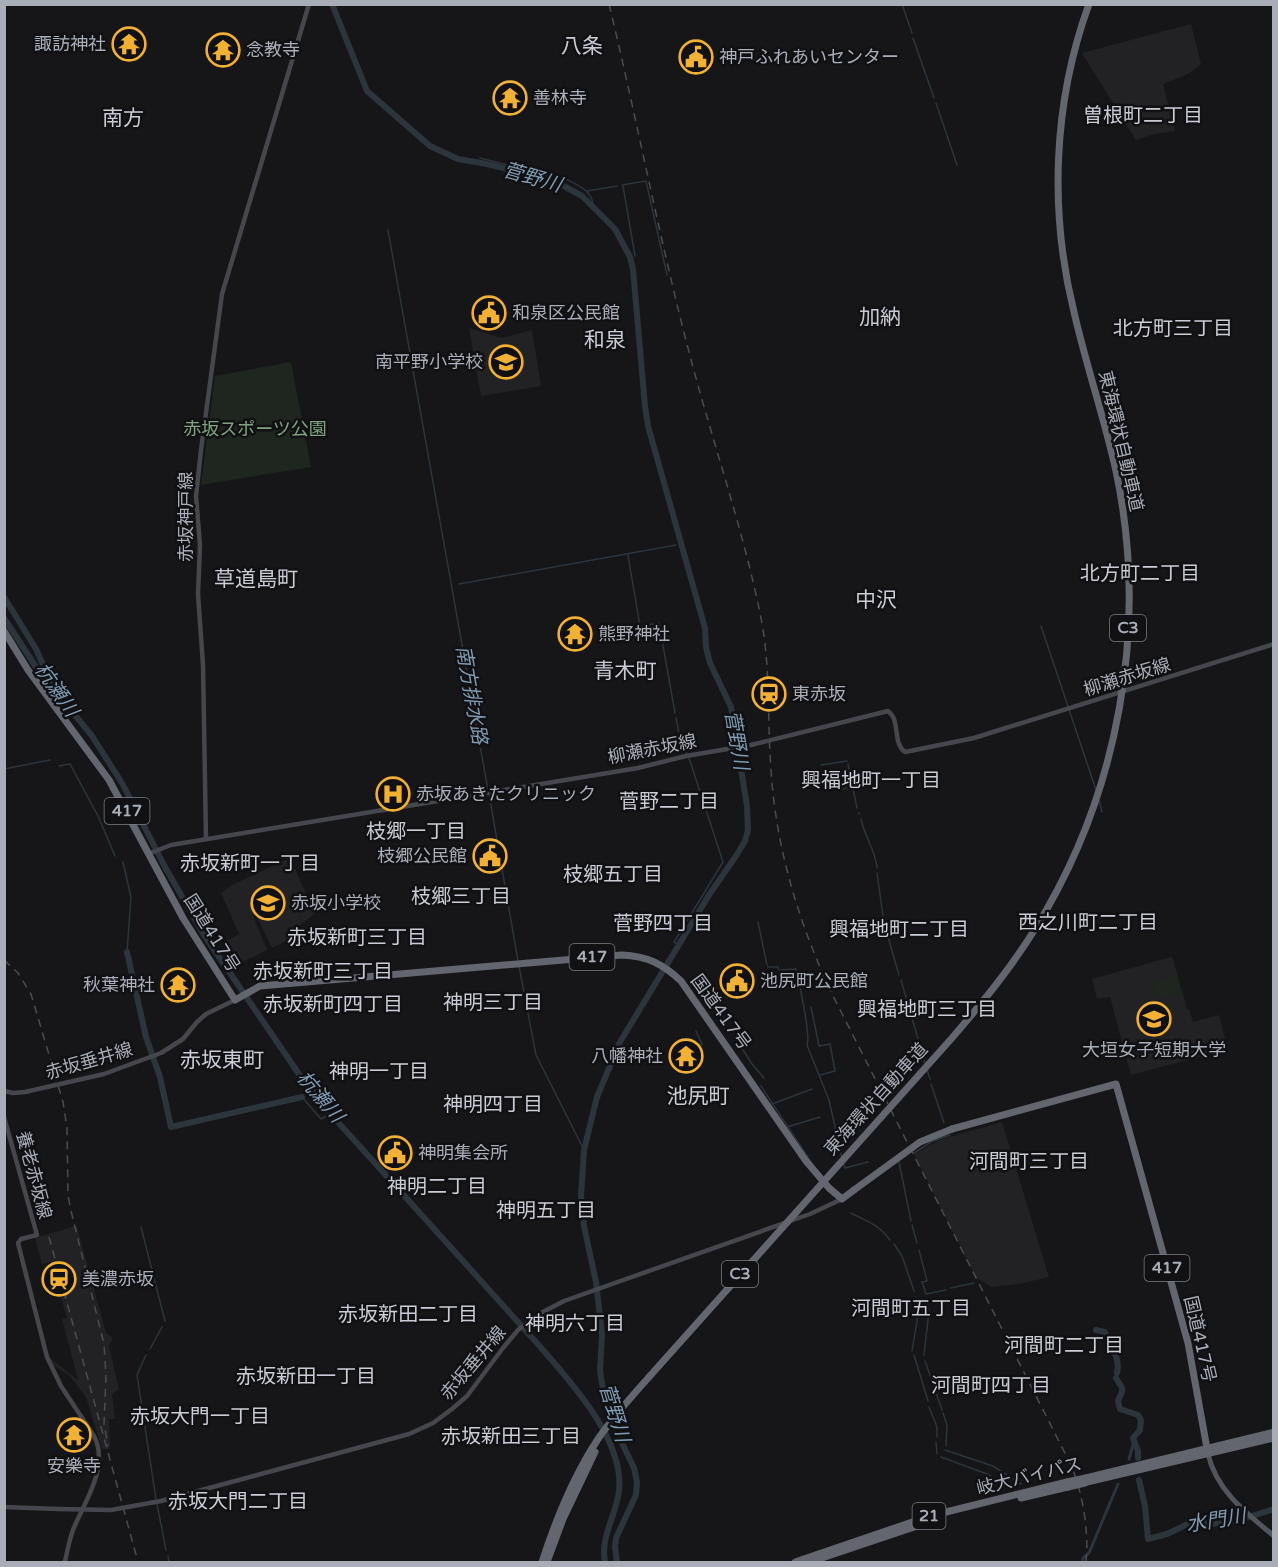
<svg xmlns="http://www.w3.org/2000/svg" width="1278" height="1567" viewBox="0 0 1278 1567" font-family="'Varela Round','Noto Sans JP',sans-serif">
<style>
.built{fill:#222225}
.green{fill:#1e261f}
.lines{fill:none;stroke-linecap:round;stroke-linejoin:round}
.stream{stroke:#2c353c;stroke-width:1.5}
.canal{stroke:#2c353c;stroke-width:3}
.river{stroke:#2c353c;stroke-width:6}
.secondary{stroke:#45474d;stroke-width:4.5}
.primary{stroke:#53555c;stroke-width:5}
.highway{stroke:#63666e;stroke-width:7}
.rail{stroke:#4a4c52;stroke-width:1.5;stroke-dasharray:8 6;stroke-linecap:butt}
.secondary-bridge{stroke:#45474d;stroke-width:4.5}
.highway-bridge{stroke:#63666e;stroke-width:7}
.labels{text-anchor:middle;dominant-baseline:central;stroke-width:5;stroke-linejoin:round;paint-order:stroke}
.shield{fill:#111113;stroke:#7b7e86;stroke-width:1.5}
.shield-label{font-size:16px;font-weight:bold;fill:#a8adb8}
.poi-label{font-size:18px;fill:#a8adb8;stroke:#111113;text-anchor:start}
.park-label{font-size:18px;fill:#7fa381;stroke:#111113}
.street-label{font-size:18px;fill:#a8adb8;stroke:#111113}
.neighbourhood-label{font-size:20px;fill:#c9ccd4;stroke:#111113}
.water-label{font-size:20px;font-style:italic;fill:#7f9bb3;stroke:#111113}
.quarter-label{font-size:21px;fill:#c9ccd4;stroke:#111113}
</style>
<rect width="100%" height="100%" fill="#161618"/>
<!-- built -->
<g class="built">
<path d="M1191,24L1201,64L1188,74L1163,84L1175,131L1154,134L1136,140L1082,53Z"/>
<path d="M469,328L502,338L532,330L541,386L481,396Z"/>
<path d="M290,858L315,914L290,932L292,938L272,948L256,915L253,916L267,950L236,965L222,944L239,934L221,893L232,885Z"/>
<path d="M1171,957L1173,959L1187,1009H1189L1193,1022L1219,1015L1227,1046L1225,1050L1131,1075L1110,997L1097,999L1092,979Z"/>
<path d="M1002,1122L1049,1277L1019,1284L992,1287L976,1278L914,1154L942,1139Z"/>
<path d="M72,1227H77L106,1333L113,1338L109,1346L119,1389L112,1394L115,1419H109L110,1449H102L86,1397L70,1376L50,1363V1358L78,1380L62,1319L67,1318L51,1262L42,1264L35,1238Z"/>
</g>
<!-- green -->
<g class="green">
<path d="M291,362L311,467L201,485L215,376Z"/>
<path d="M850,773L853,790H823L822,777Z"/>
<path d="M1177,976L1181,992L1157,999L1152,983Z"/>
</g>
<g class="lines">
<!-- stream -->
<g class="stream">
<path d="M902,4L912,33"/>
<path d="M913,38L934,98"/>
<path d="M936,103L957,165"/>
<path d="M480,158L568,180C580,186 593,192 593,206"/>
<path d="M622,185L646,181L667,275"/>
<path d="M623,186L635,256"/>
<path d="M587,191L617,186"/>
<path d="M388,230L488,790"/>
<path d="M628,555L640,626"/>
<path d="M459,584L676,545"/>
<path d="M1041,626L1096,790"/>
<path d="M608,632L659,623L675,713"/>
<path d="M676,718L681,744L687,754"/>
<path d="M848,764L857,808"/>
<path d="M821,765L847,761"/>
<path d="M59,766L70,764L98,816L115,856"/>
<path d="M4,769L50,760"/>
<path d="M489,794L518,961"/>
<path d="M1099,800L1102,812"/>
<path d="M859,813V814"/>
<path d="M861,819C864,836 876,851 877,868"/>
<path d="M123,862L131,897L127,952"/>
<path d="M877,873L884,923L899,975"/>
<path d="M758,922L767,965"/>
<path d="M679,945L674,942L723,862L689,758"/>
<path d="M519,966L536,1055L584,1150"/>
<path d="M768,967H778L779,970"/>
<path d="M781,970L796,969C799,982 811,1036 807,1045L829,1100L842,1158"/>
<path d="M901,980L925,1063"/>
<path d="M811,1007L819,1046L830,1044L835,1071L820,1075"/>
<path d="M735,1037L752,1064L764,1078"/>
<path d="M675,1046L702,1044L696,1031"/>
<path d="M927,1070L930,1079"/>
<path d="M931,1084L944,1123"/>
<path d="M761,1086L813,1165"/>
<path d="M302,1097L321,1119L331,1113"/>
<path d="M772,1104L812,1089"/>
<path d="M787,1127L820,1117"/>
<path d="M914,1153L931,1142L950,1135"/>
<path d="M843,1162L845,1168L868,1162"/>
<path d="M899,1162L911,1221"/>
<path d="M851,1213C868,1222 878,1224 890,1240"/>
<path d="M912,1225L917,1243"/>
<path d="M141,1227L165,1321"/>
<path d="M894,1244L902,1256L914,1291"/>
<path d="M919,1250L927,1281L922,1282L926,1294L946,1290"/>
<path d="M951,1288L974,1283"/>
<path d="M150,1349L162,1327"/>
<path d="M912,1351L918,1315L916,1297"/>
<path d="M146,1355L137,1375L156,1499"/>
<path d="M914,1355L928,1401"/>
<path d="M924,1355L929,1311L927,1299"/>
<path d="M925,1361L942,1410"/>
<path d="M929,1407L937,1427V1437"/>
<path d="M943,1413L947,1425L946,1446"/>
<path d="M936,1442L937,1454"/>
<path d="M945,1450L993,1466L1021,1484"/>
<path d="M941,1457L987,1474L1010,1488"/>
<path d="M157,1504L166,1550"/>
<path d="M168,1556L169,1562"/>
</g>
<!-- canal -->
<g class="canal">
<path d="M1129,1459L1134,1441"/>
<path d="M1083,1562V1558L1089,1553L1118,1484"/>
</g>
<!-- river -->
<g class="river">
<path d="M332,4L367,91L430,146L458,159L487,164L553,180L582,196L615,229L630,257L633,269L645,406L648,426L705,628L706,647L710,663L731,707L747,806L748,830L745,841L736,856L709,895L620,1042L597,1097L584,1150L581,1196L584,1226L596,1282L602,1335L600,1371L603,1390L622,1443L634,1468L637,1482L636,1495L616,1538L615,1547L617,1562"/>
<path d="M4,597L36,649L50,680"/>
<path d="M4,618L36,667L92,736L122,783L165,867L204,935L303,1080L337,1121L536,1342C568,1379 625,1439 619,1491C616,1516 600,1537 605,1562"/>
<path d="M127,952L146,1037L160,1077L171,1127L302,1097"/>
<path d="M1096,1330L1105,1332C1109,1347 1121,1356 1117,1373"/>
<path d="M1116,1378C1124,1391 1124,1387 1118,1401L1120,1409L1138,1415L1141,1420L1140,1430L1133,1438L1138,1451V1458"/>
<path d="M1139,1480L1145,1506L1148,1539L1167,1534L1196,1520C1213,1531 1255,1515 1274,1509"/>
</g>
<!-- secondary -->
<g class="secondary">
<path d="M206,839L203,665L198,594L200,545L196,496L201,450L222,294L309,4"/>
<path d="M148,854L171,845L638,768L686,756L751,745L888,711C901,720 892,743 905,752L974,738L1274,644"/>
<path d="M4,1091L13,1093L25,1092L104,1074L161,1053L183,1039L197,1022L206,1014L235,1000"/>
<path d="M4,1117L37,1235L21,1239L18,1243L47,1357L61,1386L94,1436C110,1467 84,1502 73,1530C69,1541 67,1552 65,1562"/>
<path d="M161,1501L409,1434L433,1423L452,1409L467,1396L503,1348L518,1330L539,1314L564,1301L810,1214L842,1199"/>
<path d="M4,1507L58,1509"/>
</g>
<!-- primary -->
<path class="primary" d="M1208,1454C1216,1490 1246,1513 1274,1536"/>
<!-- highway -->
<g class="highway">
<path d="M4,631L28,670L109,780L183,918L235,1000L260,986L622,955C647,956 663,964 681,981L806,1161L829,1188L842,1199L854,1190"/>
<path d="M952,1129L1116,1084L1188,1343L1208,1454"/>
<path d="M1086,1478L1274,1432"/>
<path d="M1087,1482L1274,1438"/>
<path d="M1021,1498L1068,1487"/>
<path d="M542,1562C556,1519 573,1477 598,1439C613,1417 631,1397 649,1377"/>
<path d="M547,1562L563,1519L595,1452"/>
<path d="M795,1562L930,1516L1067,1482"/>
<path d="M810,1562L935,1520"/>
</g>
<!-- rail -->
<g class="rail">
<path d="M609,4C637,120 659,237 689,352C712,441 743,528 761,618C771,670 767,718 771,770C776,848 798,920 830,990L1071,1465C1083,1494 1089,1531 1086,1562"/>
<path d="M4,960L18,973L31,994L63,1102L67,1128L68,1196L72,1215L104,1344L106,1376L104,1424L108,1446"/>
<path d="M49,1237L138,1562"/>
</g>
<!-- secondary-bridge -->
<path class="secondary-bridge" d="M58,1509L111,1510L161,1501"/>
<!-- highway-bridge -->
<g class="highway-bridge">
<path d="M854,1190L920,1142L952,1129"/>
<path d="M649,1377L952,1038C982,1003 1011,968 1035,929C1119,794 1149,627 1116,471C1104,417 1086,365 1074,312C1049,211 1053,103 1089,4"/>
<path d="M1067,1482L1086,1478"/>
<path d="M1068,1487L1085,1483"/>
</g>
</g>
<!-- icons -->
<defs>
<g id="temple-ring" transform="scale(1.725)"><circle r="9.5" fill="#111113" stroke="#f2b134" stroke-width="1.5"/><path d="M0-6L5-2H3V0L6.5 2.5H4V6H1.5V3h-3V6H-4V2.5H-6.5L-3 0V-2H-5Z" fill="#f2b134"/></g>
<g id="civic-ring" transform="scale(1.725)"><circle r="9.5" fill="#111113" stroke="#f2b134" stroke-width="1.5"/><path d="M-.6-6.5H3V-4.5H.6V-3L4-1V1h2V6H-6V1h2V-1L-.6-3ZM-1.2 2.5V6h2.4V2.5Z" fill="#f2b134"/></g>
<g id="school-ring" transform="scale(1.725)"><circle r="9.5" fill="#111113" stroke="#f2b134" stroke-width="1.5"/><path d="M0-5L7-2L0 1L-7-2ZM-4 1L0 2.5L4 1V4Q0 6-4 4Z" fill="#f2b134"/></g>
<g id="station-ring" transform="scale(1.725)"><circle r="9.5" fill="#111113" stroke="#f2b134" stroke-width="1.5"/><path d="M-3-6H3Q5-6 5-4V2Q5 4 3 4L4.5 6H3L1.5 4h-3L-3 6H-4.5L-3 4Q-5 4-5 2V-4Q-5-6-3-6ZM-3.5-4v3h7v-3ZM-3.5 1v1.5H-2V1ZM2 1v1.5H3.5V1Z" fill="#f2b134"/></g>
<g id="hospital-ring" transform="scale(1.725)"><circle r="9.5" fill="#111113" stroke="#f2b134" stroke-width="1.5"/><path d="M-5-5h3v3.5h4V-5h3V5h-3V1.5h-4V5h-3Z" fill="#f2b134"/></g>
<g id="university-ring" transform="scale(1.725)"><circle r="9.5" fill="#111113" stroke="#f2b134" stroke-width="1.5"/><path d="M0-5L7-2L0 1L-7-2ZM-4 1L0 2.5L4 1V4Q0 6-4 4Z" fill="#f2b134"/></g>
</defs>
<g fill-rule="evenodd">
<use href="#temple-ring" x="129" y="44"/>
<use href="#temple-ring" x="223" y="50"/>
<use href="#civic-ring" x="696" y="57"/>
<use href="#temple-ring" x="510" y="98"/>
<use href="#civic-ring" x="489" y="313"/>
<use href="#school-ring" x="506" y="362"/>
<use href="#temple-ring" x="575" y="634"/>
<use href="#station-ring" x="769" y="694"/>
<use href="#hospital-ring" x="393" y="794"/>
<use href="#civic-ring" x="490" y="856"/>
<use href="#school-ring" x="268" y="903"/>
<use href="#civic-ring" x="737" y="981"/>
<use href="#temple-ring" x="178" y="985"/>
<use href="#university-ring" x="1154" y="1019"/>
<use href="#temple-ring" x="686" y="1056"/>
<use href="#civic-ring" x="395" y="1153"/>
<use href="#station-ring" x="59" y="1279"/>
<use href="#temple-ring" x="74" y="1435"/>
</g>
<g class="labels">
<!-- shield labels -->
<g class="shield">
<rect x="1110" y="615" width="36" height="26" rx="4.5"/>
<rect x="104.5" y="798" width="45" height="26" rx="4.5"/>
<rect x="569.5" y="944" width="45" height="26" rx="4.5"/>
<rect x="1144.5" y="1255" width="45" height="26" rx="4.5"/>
<rect x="722" y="1261" width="36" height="26" rx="4.5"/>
<rect x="912.5" y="1503" width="33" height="26" rx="4.5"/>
</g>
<g class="shield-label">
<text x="1128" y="628">C3</text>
<text x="127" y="811">417</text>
<text x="592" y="957">417</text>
<text x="1167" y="1268">417</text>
<text x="740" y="1274">C3</text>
<text x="929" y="1516">21</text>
</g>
<!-- poi labels -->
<g class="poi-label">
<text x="106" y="44" text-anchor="end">諏訪神社</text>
<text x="246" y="50">念教寺</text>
<text x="719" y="57">神戸ふれあいセンター</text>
<text x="533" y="98">善林寺</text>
<text x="512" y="313">和泉区公民館</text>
<text x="483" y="362" text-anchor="end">南平野小学校</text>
<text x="598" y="634">熊野神社</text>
<text x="792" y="694">東赤坂</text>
<text x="416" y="794">赤坂あきたクリニック</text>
<text x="467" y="856" text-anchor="end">枝郷公民館</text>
<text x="291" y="903">赤坂小学校</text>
<text x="760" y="981">池尻町公民館</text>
<text x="155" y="985" text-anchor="end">秋葉神社</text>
<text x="1154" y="1050" text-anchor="middle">大垣女子短期大学</text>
<text x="663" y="1056" text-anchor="end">八幡神社</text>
<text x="418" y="1153">神明集会所</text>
<text x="82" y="1279">美濃赤坂</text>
<text x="74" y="1466" text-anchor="middle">安樂寺</text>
</g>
<!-- park labels -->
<g class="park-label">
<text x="255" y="429">赤坂スポーツ公園</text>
</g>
<!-- street labels -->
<g class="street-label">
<text transform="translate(1121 441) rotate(77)">東海環状自動車道</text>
<text transform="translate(186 517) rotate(-90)">赤坂神戸線</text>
<text transform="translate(1127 677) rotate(-17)">柳瀬赤坂線</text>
<text transform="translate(652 749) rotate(-11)">柳瀬赤坂線</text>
<text transform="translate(212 933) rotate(58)">国道417号</text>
<text transform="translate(721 1012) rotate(54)">国道417号</text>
<text transform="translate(89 1061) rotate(-16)">赤坂垂井線</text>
<text transform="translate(876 1099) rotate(-48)">東海環状自動車道</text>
<text transform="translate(34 1175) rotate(75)">養老赤坂線</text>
<text transform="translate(1200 1339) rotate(77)">国道417号</text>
<text transform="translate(473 1363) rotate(-50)">赤坂垂井線</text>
<text transform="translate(1029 1476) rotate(-14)">岐大バイパス</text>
</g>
<!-- neighbourhood labels -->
<g class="neighbourhood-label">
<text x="1143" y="116">曽根町二丁目</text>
<text x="1173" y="329">北方町三丁目</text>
<text x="1140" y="574">北方町二丁目</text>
<text x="871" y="781">興福地町一丁目</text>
<text x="669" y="802">菅野二丁目</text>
<text x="416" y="832">枝郷一丁目</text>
<text x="250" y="864">赤坂新町一丁目</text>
<text x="613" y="875">枝郷五丁目</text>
<text x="461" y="897">枝郷三丁目</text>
<text x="1088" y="923">西之川町二丁目</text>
<text x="663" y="924">菅野四丁目</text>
<text x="899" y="930">興福地町二丁目</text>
<text x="357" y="938">赤坂新町三丁目</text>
<text x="323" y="972">赤坂新町三丁目</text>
<text x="493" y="1003">神明三丁目</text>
<text x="333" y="1005">赤坂新町四丁目</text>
<text x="927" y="1010">興福地町三丁目</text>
<text x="379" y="1072">神明一丁目</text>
<text x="493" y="1105">神明四丁目</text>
<text x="1029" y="1162">河間町三丁目</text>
<text x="437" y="1187">神明二丁目</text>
<text x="546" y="1211">神明五丁目</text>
<text x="911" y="1309">河間町五丁目</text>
<text x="408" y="1315">赤坂新田二丁目</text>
<text x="575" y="1324">神明六丁目</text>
<text x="1064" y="1346">河間町二丁目</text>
<text x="306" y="1377">赤坂新田一丁目</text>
<text x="991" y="1386">河間町四丁目</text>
<text x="200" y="1417">赤坂大門一丁目</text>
<text x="511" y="1437">赤坂新田三丁目</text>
<text x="238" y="1502">赤坂大門二丁目</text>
</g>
<!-- water labels -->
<g class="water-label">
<text transform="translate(532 178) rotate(16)">菅野川</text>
<text transform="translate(56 690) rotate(55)">杭瀬川</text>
<text transform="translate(471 695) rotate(80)">南方排水路</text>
<text transform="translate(736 740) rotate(80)">菅野川</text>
<text transform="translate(320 1097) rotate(50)">杭瀬川</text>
<text transform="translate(614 1413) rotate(73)">菅野川</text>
<text transform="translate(1216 1521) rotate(-9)">水門川</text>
</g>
<!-- quarter labels -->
<g class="quarter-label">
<text x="582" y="46">八条</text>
<text x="123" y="118">南方</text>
<text x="880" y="317">加納</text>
<text x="605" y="340">和泉</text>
<text x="256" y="579">草道島町</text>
<text x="876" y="600">中沢</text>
<text x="625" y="671">青木町</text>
<text x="222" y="1060">赤坂東町</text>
<text x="698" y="1096">池尻町</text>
</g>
</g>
<!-- border -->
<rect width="1278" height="1567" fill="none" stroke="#a8adb8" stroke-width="12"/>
</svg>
